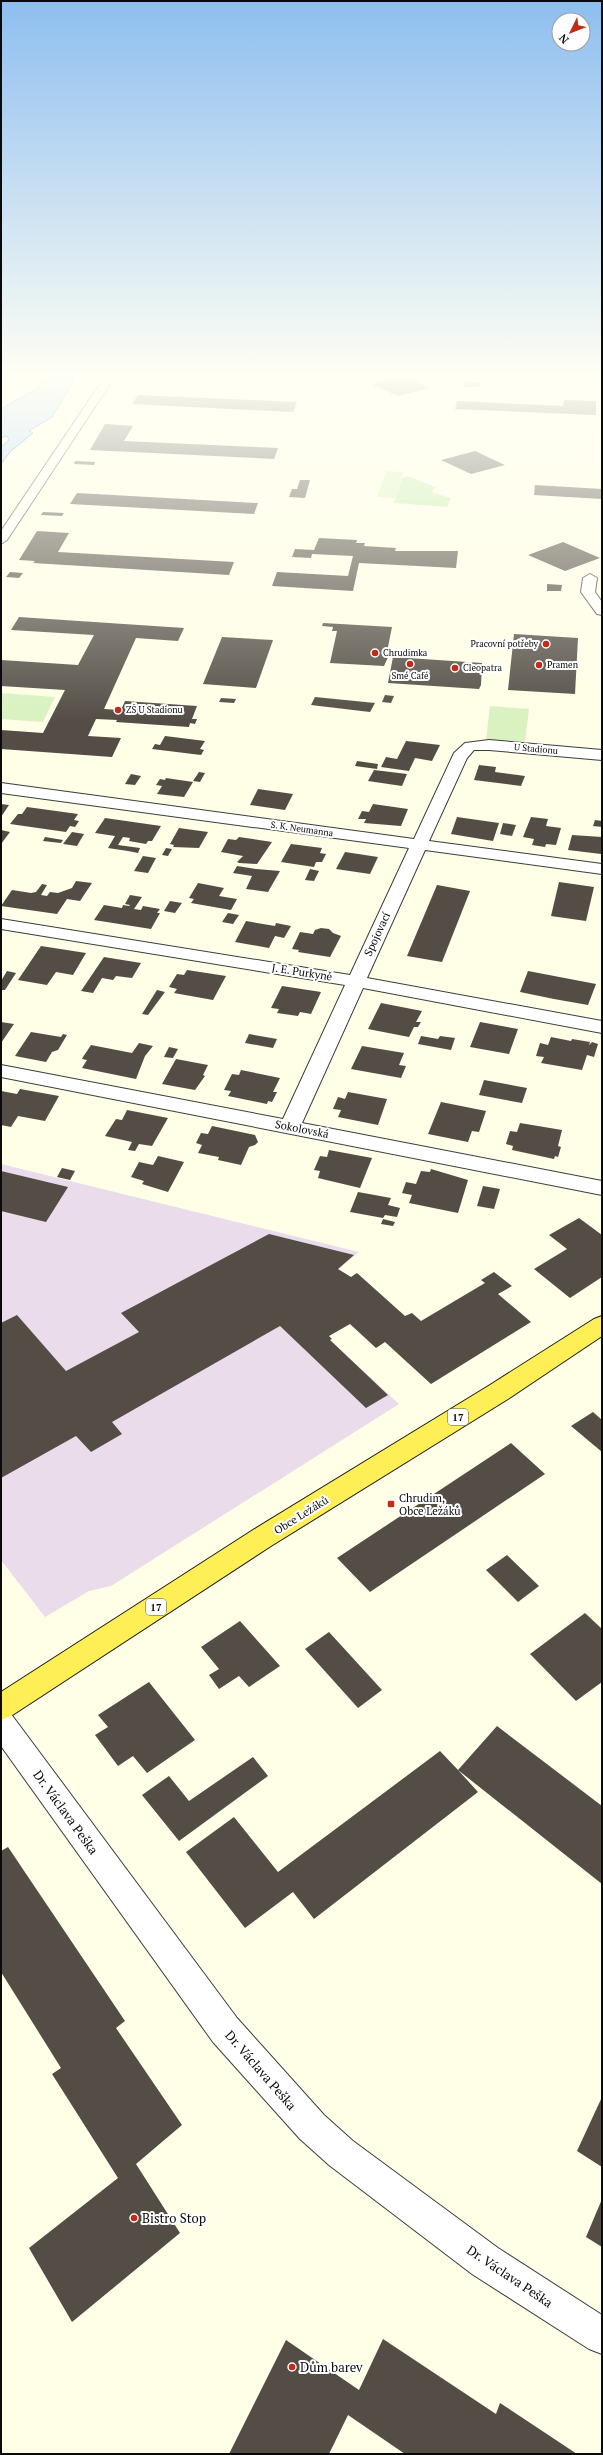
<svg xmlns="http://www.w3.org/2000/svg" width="603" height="2455" viewBox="0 0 603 2455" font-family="'PT Serif',serif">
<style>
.industrial{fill:#eadcea}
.green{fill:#c4ecad}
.pitch{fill:#d9f2c0}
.water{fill:#a6cefb;stroke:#2777d8}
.building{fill:#534d45}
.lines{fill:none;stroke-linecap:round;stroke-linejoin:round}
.minor-casing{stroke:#3d3d3d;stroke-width:2}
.major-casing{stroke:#1b1b1b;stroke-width:2}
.minor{fill:#fff;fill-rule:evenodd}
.major{fill:#ffef56;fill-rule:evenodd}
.poi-dot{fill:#c32a18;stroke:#fff;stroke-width:1.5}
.labels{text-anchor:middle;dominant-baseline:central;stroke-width:4;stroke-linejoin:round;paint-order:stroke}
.far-poi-label{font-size:9px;fill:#0a0a0a;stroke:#fff;text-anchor:start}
.far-street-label{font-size:9px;fill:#0a0a0a;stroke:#fff}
.shield{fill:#fff;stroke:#545454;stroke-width:1}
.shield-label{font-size:10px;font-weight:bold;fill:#0a0a0a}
.street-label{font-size:11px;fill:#0a0a0a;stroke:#fff}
.poi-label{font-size:11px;fill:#0a0a0a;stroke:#fff;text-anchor:start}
.near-street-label{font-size:13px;fill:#0a0a0a;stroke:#fff}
.near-poi-label{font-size:13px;fill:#0a0a0a;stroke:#fff;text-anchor:start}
</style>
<rect width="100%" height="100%" fill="#fffee6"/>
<!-- industrial -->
<path class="industrial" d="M1,1164L359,1252L294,1306L399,1404L111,1586L89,1591L45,1617L1,1560Z"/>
<!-- green -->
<path class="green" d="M408,476L437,488L433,489V493L451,498L447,507L394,503L402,478Z"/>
<!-- pitch -->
<g class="pitch">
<path d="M386,471L403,472L396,498L377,497Z"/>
<path d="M1,693L55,697L43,722L1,719Z"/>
<path d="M490,706L529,709L525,742L486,739Z"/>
</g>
<!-- water -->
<path class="water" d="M48,378H76L52,417L29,431L33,433L11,451L1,464V447L9,440L7,436L1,438V409L34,390Z"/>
<!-- building -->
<g class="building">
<path d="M396,378H408L430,388L398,396L372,384Z"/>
<path d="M465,382H480L479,387H464Z"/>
<path d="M138,395L297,402L293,412L132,404Z"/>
<path d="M564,400L596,401V415L455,409L457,401L563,406Z"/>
<path d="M105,424L133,426L124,441L278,448L274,459L90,450Z"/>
<path d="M475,451L505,465L471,474L441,460Z"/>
<path d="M75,461L95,462L94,465L74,464Z"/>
<path d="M300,480H310L305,498L289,497L292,489H297Z"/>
<path d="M535,485L602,489V499L534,495Z"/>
<path d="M77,493L258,503L254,514L70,504Z"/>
<path d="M43,512L64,513L62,516L41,515Z"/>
<path d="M37,531L69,533L58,552L234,562L229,575L33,563L35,561L19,560Z"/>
<path d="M319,538L357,540L356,543H365L364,546L396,548L395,551H458L456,568L359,563L353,591L272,586L277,572L348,576L353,556L312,554L311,558L292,557L295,549L314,550Z"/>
<path d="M563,542L600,558L565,571L528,555Z"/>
<path d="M10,572L23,573L19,578L6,577Z"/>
<path d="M547,584L562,585L561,591H547Z"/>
<path d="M19,617L184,628L178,641L136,638L104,709L121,710L125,701L197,706L192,719H197L195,724L190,723L189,727L116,722L117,720L96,719L88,736L121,738L112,757L1,749V730L43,733L65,690L1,686V660L78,665L94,635L11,630Z"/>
<path d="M323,623L392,627L387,652L390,653L384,666L330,663L337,631H332L333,627L322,626Z"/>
<path d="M514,634L578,638L575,694L508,690Z"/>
<path d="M222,637L273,640L256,688L203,684Z"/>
<path d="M393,657L482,663L481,685L479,689L388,683Z"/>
<path d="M385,695L394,696L391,703L382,702Z"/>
<path d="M315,697L375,703L370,712L311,705Z"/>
<path d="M221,698L236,699L234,703L219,702Z"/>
<path d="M165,736L205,741L200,749L204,750L201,755L152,749L155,744L160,745Z"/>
<path d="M406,741L440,745L432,761L415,758L409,771L381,767L386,757L397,759Z"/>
<path d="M357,761L378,764L377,769L355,766Z"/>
<path d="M479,765L496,767L495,772L525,776L521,786L474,780Z"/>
<path d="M374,770L407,774L402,786L368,781Z"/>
<path d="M199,772L205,773L200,782L193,781Z"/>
<path d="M131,774L141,776L135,785L125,784Z"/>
<path d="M166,778L193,782L184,797L157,794L162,786L156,785L160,779L165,780Z"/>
<path d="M258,789L293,794L285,810L250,805Z"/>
<path d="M1,804L9,805L1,817Z"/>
<path d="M373,804L408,809L401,826L364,823L366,819H358L362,811L369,812Z"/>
<path d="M27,807L78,814L74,820L79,821L75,827L70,826L66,832L10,824L18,814H22Z"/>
<path d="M457,817L499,823L493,841L451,834Z"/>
<path d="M531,817L548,819L546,826L561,828L556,845L546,844L545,847L532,845L534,839L523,837Z"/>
<path d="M105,818L161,826L152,841H148L146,844L129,841L130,838L123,837L118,845L140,848L138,853L128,851L108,848L115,836L95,833Z"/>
<path d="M595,820L602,821V827L593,826Z"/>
<path d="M503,823L516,825L512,836L500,834Z"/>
<path d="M179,828L208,832L199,848L173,847L174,845L170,844Z"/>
<path d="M1,830L10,832L1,844Z"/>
<path d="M72,832L84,834L77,846L63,844Z"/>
<path d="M572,835L602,837L601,854L568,850Z"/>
<path d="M45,837L63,840L61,843L43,841Z"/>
<path d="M239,837L272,842L257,864L239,863L237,862L243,856L221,852L228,839L236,840Z"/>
<path d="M291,844L322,848L320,853L326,854L322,862H316L314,867L281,862Z"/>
<path d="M166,848L172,849L168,856L162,855Z"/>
<path d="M345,852L378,857L370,874L336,869Z"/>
<path d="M143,856L156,858L148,873L134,871Z"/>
<path d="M237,866L256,869L280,871L268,892L246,889L252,876L233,873Z"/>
<path d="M310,869L319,871L314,881L305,880Z"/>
<path d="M76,881L92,883L80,901L67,899L57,914L1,906L12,890L31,893L36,892L42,884L47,885L41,895L47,896L50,892L58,893L72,888Z"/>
<path d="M559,882L594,887L586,921L551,916Z"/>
<path d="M198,883L224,888L219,896L237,899L231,910L191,903L194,899L189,898Z"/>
<path d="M437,885L470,891L442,962L407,956Z"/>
<path d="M130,895L142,897L134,909L141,910L143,906L160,909L157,913H160L151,929L94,920L104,905L122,908L123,905L129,906L130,905L125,904Z"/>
<path d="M170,901L182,903L175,913L164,911Z"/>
<path d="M228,913L239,915L233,924L222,922Z"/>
<path d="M246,921L275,926L276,923L291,926L284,938L275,936L269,948L235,942Z"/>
<path d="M321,928L329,929L333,933L341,936L330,957L298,952L299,950L292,949L300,932L313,934L315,930Z"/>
<path d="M41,946L86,953L73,975L56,972L47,985L18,980Z"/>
<path d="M104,957L141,963L132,978L116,976L113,980L102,978L93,993L81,991Z"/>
<path d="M187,970L226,976L213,1000L174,993L177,989L169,987L177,974L184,975Z"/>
<path d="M7,971L16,973L5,990H1V981Z"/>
<path d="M528,971L596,984L588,1005L554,999L520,992Z"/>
<path d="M282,986L321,992L311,1014L300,1012L298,1016L277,1013L279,1009L271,1008Z"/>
<path d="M157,990L165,992L148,1015L142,1014Z"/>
<path d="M381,1003L422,1011L416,1022H421L418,1027H414L409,1037L368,1029Z"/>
<path d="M1,1022L14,1024L1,1043Z"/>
<path d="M480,1022L518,1029L509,1054L470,1047Z"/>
<path d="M31,1032L61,1037L63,1034L67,1035L58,1050L52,1052L46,1062L15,1056Z"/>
<path d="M249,1034L277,1039L273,1048L245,1043Z"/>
<path d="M421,1036L438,1039L440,1036L455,1038L451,1050L418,1044Z"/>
<path d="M551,1037L571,1041L572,1039L590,1042L589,1045L592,1042L598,1044L594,1057L587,1055L582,1070L541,1063L544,1057L536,1056L540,1043L548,1045Z"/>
<path d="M139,1043L153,1046L145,1056L136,1079L82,1068L87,1060L82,1059L83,1057L91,1045L132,1053Z"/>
<path d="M362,1046L404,1053L399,1065L406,1066L401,1078L351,1069Z"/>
<path d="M169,1047L178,1049L173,1058L164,1057Z"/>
<path d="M176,1059L208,1065L203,1075L205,1076L195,1090L162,1084Z"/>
<path d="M241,1070L280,1078L273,1092H277L272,1102L268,1101L267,1104L228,1096L231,1091L224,1090L232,1074L239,1075Z"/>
<path d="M484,1080L527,1088L522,1103L479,1095Z"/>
<path d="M20,1089L59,1096L45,1121L18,1116L11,1127L1,1125V1091L17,1094Z"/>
<path d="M348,1092L387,1099L378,1125L338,1117L341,1110L333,1109L338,1097L345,1099Z"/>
<path d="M441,1102L486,1111L479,1132L472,1131L468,1142L428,1134Z"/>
<path d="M127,1110L168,1118L152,1146L139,1144L135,1151L128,1150L132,1142L105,1136L116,1119L122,1120Z"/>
<path d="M520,1123L562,1130L558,1146L561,1147L558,1157L555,1156L554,1159L512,1150L513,1146L506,1144L510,1131L517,1132Z"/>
<path d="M212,1126L255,1135L258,1142L255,1145L249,1147L241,1165L218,1160L219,1157L198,1153L202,1145L196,1143L201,1133L208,1134Z"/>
<path d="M329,1150L372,1158L360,1188L318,1178L320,1171L314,1170L320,1156L327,1157Z"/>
<path d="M158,1156L184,1162L168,1192L142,1184L144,1181L131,1177L139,1162L153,1165Z"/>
<path d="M62,1168L75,1171L70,1180L57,1177Z"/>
<path d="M431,1169L468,1180L458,1213L409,1203L412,1195L402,1193L406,1182L416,1184L421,1171L430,1172Z"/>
<path d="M1,1171L68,1187L46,1222L1,1211Z"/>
<path d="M483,1186L500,1189L494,1209L477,1206Z"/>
<path d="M358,1192L391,1198L388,1205L400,1208L397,1217L385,1215L383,1218L350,1212Z"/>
<path d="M579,1218L602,1235V1277L570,1298L534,1269L567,1249L549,1235Z"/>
<path d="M383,1219L395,1222L393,1226L381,1224Z"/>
<path d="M269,1234L354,1255L338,1269L351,1277L357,1273L405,1316L412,1313L421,1321L485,1283L481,1280L494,1272L512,1286L498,1294L531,1322L431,1384L385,1342L376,1348L350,1324L329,1336L332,1339L330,1340L388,1395L366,1408L280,1326L112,1422L122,1434L91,1452L76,1436L1,1478V1323L17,1315L66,1371L139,1332L121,1313Z"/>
<path d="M593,1412L602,1420V1452L571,1426Z"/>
<path d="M511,1443L545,1474L370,1592L337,1558Z"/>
<path d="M507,1555L539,1586L518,1602L486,1570Z"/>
<path d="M585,1613L602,1629V1682L576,1701L530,1654Z"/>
<path d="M240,1621L280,1666L249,1687L239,1676L219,1689L209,1675L219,1669L201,1647Z"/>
<path d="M329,1632L382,1690L358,1708L305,1649Z"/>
<path d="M149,1682L195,1740L147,1773L133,1756L118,1766L95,1735L108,1727L98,1715Z"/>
<path d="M497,1726L602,1806V1884L458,1770L478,1792L314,1919L293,1892L245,1928L186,1852L234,1817L278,1872L440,1751L458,1770Z"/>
<path d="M253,1757L268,1776L179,1841L142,1795L169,1776L189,1801Z"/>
<path d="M8,1847L125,2021L116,2028L182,2125L136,2164L180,2233L72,2322L29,2248L118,2178L52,2074L61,2068L1,1972V1851Z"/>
<path d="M602,2097V2167L577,2151Z"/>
<path d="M602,2199V2247L586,2237Z"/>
<path d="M383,2339L496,2414L500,2403L577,2454H405L348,2415L329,2454H229L286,2340L359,2390Z"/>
</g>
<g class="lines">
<!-- minor casing -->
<g class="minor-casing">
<g id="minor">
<path d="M104,378H114L7,540L1,544V531Z"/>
<path d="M590,574L597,578L595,592L602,602V615L597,614L581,592L583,578Z"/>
<path d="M489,740L602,750V760L489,750H474L467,758L429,841L602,864V874L425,850L367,978L602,1021V1033L363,988L302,1123L602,1181V1195L1,1077V1065L283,1119L345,985L1,929V919L350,975L409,848L1,793V783L414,839L454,753L465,743Z"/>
<path d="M1,1710L11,1714L237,2018L324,2115L353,2141L498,2248L602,2315V2354L589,2349L472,2274L329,2165L300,2139L213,2042L1,1746Z"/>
</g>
</g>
<!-- major casing -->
<g class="major-casing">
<path id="major" d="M602,1316V1336L508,1399L271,1546L11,1716L1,1720V1692L253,1530L490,1385L594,1319Z"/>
</g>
<!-- minor -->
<use href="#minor" class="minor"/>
<!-- major -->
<use href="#major" class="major"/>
</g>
<!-- sky -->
<linearGradient id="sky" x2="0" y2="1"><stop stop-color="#8dbef0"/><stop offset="0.52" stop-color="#fffff4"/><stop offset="1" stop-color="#fffff4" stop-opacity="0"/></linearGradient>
<rect width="603" height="722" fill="url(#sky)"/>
<!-- markers -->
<g class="poi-dot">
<circle cx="546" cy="644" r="4"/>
<circle cx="375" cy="653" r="4"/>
<circle cx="410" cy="664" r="4"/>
<circle cx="539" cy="665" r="4"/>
<circle cx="455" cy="668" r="4"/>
<circle cx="118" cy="710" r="4"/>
<rect x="387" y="1500" width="8" height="8" rx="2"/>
<circle cx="134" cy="2218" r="4"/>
<circle cx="292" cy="2367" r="4"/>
</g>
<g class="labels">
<!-- far-poi labels -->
<g class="far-poi-label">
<text x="538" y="644" text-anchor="end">Pracovní potřeby</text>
<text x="383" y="653">Chrudimka</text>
<text x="547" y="665">Pramen</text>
<text x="463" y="668">Cleopatra</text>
<text x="410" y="676" text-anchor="middle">Smé Café</text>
<text x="126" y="710">ZŠ U Stadionu</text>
</g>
<!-- far-street labels -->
<g class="far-street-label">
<text transform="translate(536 749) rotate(5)">U Stadionu</text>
<text transform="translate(302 829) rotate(8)">S. K. Neumanna</text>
</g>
<!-- shield labels -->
<g class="shield">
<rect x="448" y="1409" width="20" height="16" rx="3"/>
<rect x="146" y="1599" width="20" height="16" rx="3"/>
</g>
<g class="shield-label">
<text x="458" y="1417">17</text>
<text x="156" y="1607">17</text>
</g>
<!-- street labels -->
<g class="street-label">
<text transform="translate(377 934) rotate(-65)">Spojovací</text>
<text transform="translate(302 972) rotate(9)">J. E. Purkyně</text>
<text transform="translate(302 1129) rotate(11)">Sokolovská</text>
<text transform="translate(301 1515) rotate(-32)">Obce Ležáků</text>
</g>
<!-- poi labels -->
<g class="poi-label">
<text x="399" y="1498">Chrudim,<tspan x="399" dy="13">Obce Ležáků</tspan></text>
</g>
<!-- near-street labels -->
<g class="near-street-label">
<text transform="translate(66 1812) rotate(54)">Dr. Václava Peška</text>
<text transform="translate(261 2070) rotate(49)">Dr. Václava Peška</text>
<text transform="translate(510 2276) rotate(34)">Dr. Václava Peška</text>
</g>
<!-- near-poi labels -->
<g class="near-poi-label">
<text x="142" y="2218">Bistro Stop</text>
<text x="300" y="2367">Dům barev</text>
</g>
</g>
<!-- border -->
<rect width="603" height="2455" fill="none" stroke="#0a0a0a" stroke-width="4"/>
<!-- north arrow -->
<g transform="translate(571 32) rotate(227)"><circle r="19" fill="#ffffff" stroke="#9d9d9d"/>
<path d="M0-3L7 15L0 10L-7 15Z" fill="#c32a18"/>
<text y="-6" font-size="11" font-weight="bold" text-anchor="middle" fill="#0a0a0a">N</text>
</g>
</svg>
